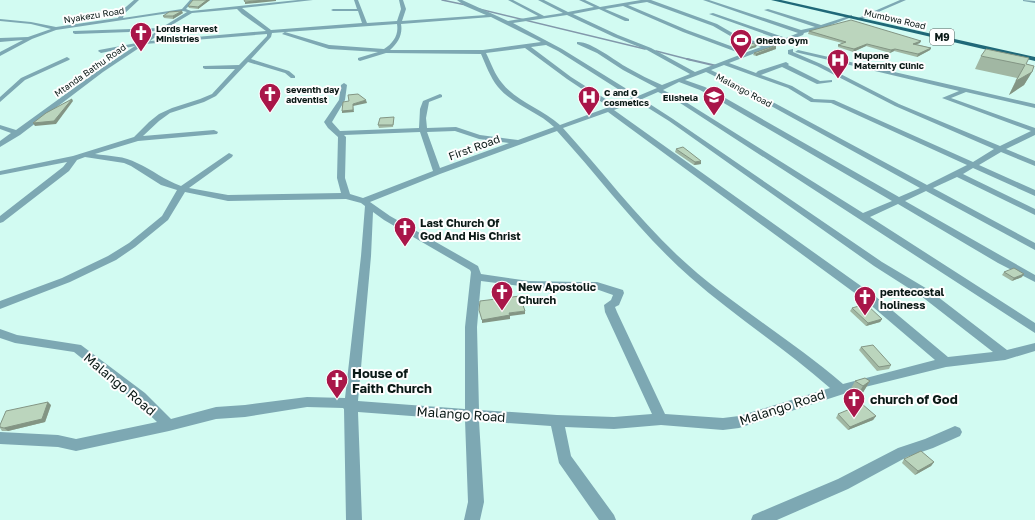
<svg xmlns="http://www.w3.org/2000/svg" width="1035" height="520" viewBox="0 0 1035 520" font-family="'Golos Text',sans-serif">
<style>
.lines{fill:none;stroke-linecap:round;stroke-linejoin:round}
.stream-far1{stroke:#8298ab;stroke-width:1.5}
.stream{stroke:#8298ab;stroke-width:2}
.street{fill:#7da8b3;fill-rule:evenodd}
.primary{fill:#1f6878;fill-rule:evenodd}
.wall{fill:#a1b7a3}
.shaded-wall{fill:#839584}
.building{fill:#bbd5bd;stroke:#839584}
.labels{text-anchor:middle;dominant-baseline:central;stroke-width:4;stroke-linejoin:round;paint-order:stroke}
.far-street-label{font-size:9px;fill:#0a1916;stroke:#fefefe}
.far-poi-label{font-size:9px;font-weight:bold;fill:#0a1916;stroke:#fefefe;text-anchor:start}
.shield{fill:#fefefe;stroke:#535e5c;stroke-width:1}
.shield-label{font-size:10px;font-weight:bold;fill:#0a1916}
.street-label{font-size:11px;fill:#0a1916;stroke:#fefefe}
.poi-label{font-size:11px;font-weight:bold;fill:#0a1916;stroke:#fefefe;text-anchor:start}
.near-poi-label{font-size:13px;font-weight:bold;fill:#0a1916;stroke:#fefefe;text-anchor:start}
.near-street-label{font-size:13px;fill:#0a1916;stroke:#fefefe}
</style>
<rect width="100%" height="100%" fill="#d2fbf2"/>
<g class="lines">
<!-- stream-far1 -->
<g class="stream-far1">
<path d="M442,0L466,5"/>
<path d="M479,9L645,49"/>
<path d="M656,51L691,60"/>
</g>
<!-- stream -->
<path class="stream" d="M687,59L717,66"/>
<!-- street -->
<g class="street">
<path d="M134,0H139L124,14L123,18L182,9L190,0H194L186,9L191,11L298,0H313L242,8L271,30L362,23L358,11H333L331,10L333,9H357L354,0H358L367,23L397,21L401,9L399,0H403L406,9L402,21L486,15L465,6L457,0H462L508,21L538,16L508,0H513L544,16L563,13L538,0H544L568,12L594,7L579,0H585L600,7L641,0H651L717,24L736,35L766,45L781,40L709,14L713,13L786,38L798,33L703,0H709L801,30L815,27L764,10L768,9L821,25L852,15V17L823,28L804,33L803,35L729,63L756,73L758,71L786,62L789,64L788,65L820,81L832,80V82L817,84L782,67L761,75L792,86L814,99L834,100L973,162L994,149L895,106L817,66L788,54V50L793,49V52L821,64L899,104L1000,146L1031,131L942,98L959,91L795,52L798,50L1035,104V108L966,92L951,98L1035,128V135L1006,149L1035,161V166L1001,152L979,165L1035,190V196L973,168L963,174L1035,209V215L957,177L933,188L1035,243V250L926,191L905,201L1035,275V282L998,263L898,204L870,217L1035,323V333L677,101L658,92L642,99L673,119L882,262L929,290L1007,350L1035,343V351L1005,360L946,367L865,387L739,428L723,430L661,425L614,429L565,427L571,456L614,515L616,520H599L559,463L551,426L479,421L484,502L480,520H464L468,502L465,420L358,412L362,520H346L344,409L343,408L307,407L245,417L216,419L169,431L76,451L58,447L0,444V432L58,435L76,439L157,422L135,401L74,352L15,343L0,338V329L17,335L81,345L145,393L171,419L216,407L245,405L307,397L345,398L361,256L365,206L361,203L346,199L228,201L185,192L168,220L135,247L116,260L70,282L0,309V301L62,278L108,256L129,243L162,216L177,190L161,185L131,166L124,163L85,157L77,160L69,171L3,222L0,223V216L63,167L67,162L0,175V171L73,156L134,137L149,122L159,114L172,108L200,99L212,94L235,69H205L203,68V66L239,65L267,36V34L145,44L103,72L20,135L0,147V141L11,133L0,129V125L16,130L99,70L135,46L101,53L98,51L99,50L142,42L157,31L75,34L73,33V31L161,28L187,12L183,11L56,30L32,39L0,56V52L23,40L0,42V38L28,37L51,29L31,24L0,21V19L31,22L56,27L118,18L120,12ZM647,2L713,26L732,37L761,47L747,52L687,30L628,5ZM623,6L683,32L742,54L695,72L651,48L618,35L573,14L599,9L625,21H629V19L605,9ZM237,9L242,14L266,31L150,41L170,26L192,13ZM567,15L614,37L647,50L690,74L662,85C650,80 639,74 628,68C615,61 591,41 577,42V44L597,53L623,70L657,88L638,96L562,49L513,23ZM491,17L541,42L483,50H390C398,43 403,34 401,24ZM397,24C399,35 393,43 384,49L329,45L285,32L282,34L329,49L378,52L358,58V60L360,61L386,53L481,54C486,65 490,77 498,87C513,105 537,111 554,127L518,140L480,135L456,127L427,128L426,118L429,102L442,97V95L440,94L423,101L420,109L419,128L340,131L332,122L345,100L347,85L344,83L341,85L339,100L324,122L328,128L338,137L337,178L341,193L228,195L189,188L232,157L233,155L229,153L181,186C164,180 153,170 137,163C125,156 109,156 95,154L138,141L217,134L218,132L214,130L143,136L159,121L170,113L204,102L216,96L248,62L285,73L291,78H295V76L289,71L251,59L271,37L272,33ZM546,45L558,51L632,98L615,105L571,77L531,47ZM525,48L567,79L609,107L560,125C542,109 517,102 502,83C495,75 491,63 486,53ZM724,65L788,88L811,102L831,103L967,165L927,185L739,84L711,70ZM706,72L735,86L920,188L899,197L727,99L705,87L685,80ZM679,82L700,90L722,102L892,201L863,213L681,99L663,90ZM637,101L669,121L874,266L921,296L993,352L948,357L875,296L614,110ZM608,112L867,302L935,360L843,384C790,338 728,303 677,255C636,216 601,170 563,128ZM455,131L479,139L509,143L440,168L427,132ZM557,131C601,179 640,233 690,277C734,316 785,348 830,388L739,416L723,418L665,414L617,312L615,307L619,305L624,293L623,290L597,282H578L529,281L481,274L478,266L390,216L370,202L440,174ZM420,132L433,171L363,198L350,194L345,178L346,137L344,135ZM373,212L384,220L470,270L471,272L465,327V409L358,401L371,256ZM481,281L529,287L578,290L596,289L613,295L611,300L604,305L605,312L652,414L614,417L557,415L479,410L477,327Z"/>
<path d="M900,0H906L860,20L856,19Z"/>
<path d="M1023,0L1035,1V3L1023,1Z"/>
<path d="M67,57L70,59L69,60L25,80L0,102V97L21,78Z"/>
<path d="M955,426L960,428L962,432L960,436L933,448L907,457L848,489L777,520H751L753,515L838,479L898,448L925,439Z"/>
</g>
<!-- primary -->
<path class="primary" d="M771,0H781L1035,57V61Z"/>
</g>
<!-- wall -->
<g class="wall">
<path d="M193,0H210L198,9L189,8L188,6Z"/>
<path d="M183,13L173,19L164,18L163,16Z"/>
<path d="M809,31L920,43L916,44L931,48L930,50L917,57L894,51L890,53L866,46L853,52L838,47V45L842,43L808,34Z"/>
<path d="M736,44L756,47L747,50L736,46Z"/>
<path d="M776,49L756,56L753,55L754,53Z"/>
<path d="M981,56L1026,64L1032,72L1024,85L1009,95L1017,78L975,69Z"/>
<path d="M394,117V120L393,127L379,128L378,125Z"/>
<path d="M676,149L701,164L694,165L675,152Z"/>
<path d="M1004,272L1022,277L1012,281L1002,275Z"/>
<path d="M852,308L882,319L880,322L866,326L850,311Z"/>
<path d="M861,347L891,365L889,369L877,371L859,350Z"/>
<path d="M855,381H870L862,394L855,399L848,394Z"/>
<path d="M51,405L45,422L8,431H2L0,428V425Z"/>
<path d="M838,414L876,416L873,420L848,430L836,418Z"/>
<path d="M904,459L934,462L931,466L915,475L902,463Z"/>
</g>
<!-- shaded-wall -->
<g class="shaded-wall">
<path d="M207,0H210L198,9V7Z"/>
<path d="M264,0H276V1L245,4V2Z"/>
<path d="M182,11L183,13L173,19V16Z"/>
<path d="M921,41L920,43L912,46L913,44Z"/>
<path d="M867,44L866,46L853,52L854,49Z"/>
<path d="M757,45L756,47L747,50L748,48Z"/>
<path d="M776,46V49L756,56V54Z"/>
<path d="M931,48L930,50L917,57L918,54Z"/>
<path d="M895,49L894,51L890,53L891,50Z"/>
<path d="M1032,72L1024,85L1009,95L1016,81Z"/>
<path d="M72,99L73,101L56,124L35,126L33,123Z"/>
<path d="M366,100L367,103L353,106L354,112L342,113V111L353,104Z"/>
<path d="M701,161V164L694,165L695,162Z"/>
<path d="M1024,274L1022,277L1012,281L1014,278Z"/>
<path d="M525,311V314L510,316V319L482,323V320L509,313Z"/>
<path d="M882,319L880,322L866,326L868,323Z"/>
<path d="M870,381L862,394L855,399L863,386Z"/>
<path d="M48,402L51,405L45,422L8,431L4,428Z"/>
<path d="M876,416L873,420L848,430L850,427Z"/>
<path d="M934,462L931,466L915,475L918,471Z"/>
</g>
<!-- building -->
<g class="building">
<path d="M193,0H207L198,7L188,6Z"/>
<path d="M244,0H264L245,2Z"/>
<path d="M182,11L173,16H163L169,12Z"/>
<path d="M851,20L921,41L913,44L931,48L918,54L895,49L891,50L867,44L854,49L838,45L846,42L809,31Z"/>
<path d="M746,41L757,45L748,48L736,44Z"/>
<path d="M774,46H776L756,54L754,53Z"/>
<path d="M986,49L1029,58L1026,64L1034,66L1032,72L1016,81L1025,65L981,56Z"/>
<path d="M358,94L366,100L353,104V110L342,111L343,102L349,101L348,95Z"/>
<path d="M72,99L54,121L33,123L46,113Z"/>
<path d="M394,117L393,125H378L380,118Z"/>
<path d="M683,147L701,161L695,162L676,149Z"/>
<path d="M1014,268L1024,274L1014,278L1004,272Z"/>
<path d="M520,296L525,311L509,313L510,315L482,320L479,310L480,301Z"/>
<path d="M866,304L882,319L868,323L852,308Z"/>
<path d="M873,345L891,365L879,367L861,347Z"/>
<path d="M865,378L870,381L863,386L855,381Z"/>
<path d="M48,402L42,419L4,428L0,427V425L6,411Z"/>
<path d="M862,404L876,416L850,427L838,414Z"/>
<path d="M921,451L934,462L918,471L904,459Z"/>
</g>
<!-- icons -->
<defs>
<g id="church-pin" transform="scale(1.15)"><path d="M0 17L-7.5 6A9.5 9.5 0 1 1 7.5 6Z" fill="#a91649" stroke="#fefefe"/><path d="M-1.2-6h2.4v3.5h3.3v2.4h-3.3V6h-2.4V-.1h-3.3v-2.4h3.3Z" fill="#fff"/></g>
<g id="stadium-pin" transform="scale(1.15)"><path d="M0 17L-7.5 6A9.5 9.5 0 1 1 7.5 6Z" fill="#a91649" stroke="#fefefe"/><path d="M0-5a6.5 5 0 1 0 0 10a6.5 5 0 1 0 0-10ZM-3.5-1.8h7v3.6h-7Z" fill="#fff"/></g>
<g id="hospital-pin" transform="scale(1.15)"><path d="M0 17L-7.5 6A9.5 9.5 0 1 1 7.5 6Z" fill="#a91649" stroke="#fefefe"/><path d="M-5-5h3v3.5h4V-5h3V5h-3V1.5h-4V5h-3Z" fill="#fff"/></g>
<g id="school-pin" transform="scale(1.15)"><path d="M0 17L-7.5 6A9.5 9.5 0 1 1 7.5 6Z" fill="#a91649" stroke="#fefefe"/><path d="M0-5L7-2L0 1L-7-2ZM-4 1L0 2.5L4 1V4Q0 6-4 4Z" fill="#fff"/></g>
</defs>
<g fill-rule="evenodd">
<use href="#church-pin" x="141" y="33"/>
<use href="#stadium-pin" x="741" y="40"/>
<use href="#hospital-pin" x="838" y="60"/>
<use href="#church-pin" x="270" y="94"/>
<use href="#hospital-pin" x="589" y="97"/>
<use href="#school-pin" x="714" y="97"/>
<use href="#church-pin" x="405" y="228"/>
<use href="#church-pin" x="502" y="292"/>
<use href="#church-pin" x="865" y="297"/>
<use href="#church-pin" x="337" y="380"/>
<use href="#church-pin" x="854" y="399"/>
</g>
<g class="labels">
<!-- far-street labels -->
<g class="far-street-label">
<text transform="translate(94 15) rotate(-9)">Nyakezu Road</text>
<text transform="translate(895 19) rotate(13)">Mumbwa Road</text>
<text transform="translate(90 70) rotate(-35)">Mtanda Bathu Road</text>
<text transform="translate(744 90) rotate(28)">Malango Road</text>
</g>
<!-- far-poi labels -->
<g class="far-poi-label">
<text x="156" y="28">Lords Harvest<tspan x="156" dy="10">Ministries</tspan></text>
<text x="756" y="40">Ghetto Gym</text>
<text x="854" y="55">Mupone<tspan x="854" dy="10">Maternity Clinic</tspan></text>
<text x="286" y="89">seventh day<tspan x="286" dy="10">adventist</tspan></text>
<text x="604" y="92">C and G<tspan x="604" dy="10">cosmetics</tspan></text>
<text x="698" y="97" text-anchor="end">Elishela</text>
</g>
<!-- shield labels -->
<rect class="shield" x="930" y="29" width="24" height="16" rx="3"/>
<g class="shield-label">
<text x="942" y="37">M9</text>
</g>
<!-- street labels -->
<g class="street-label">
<text transform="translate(474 147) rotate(-20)">First Road</text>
</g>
<!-- poi labels -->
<g class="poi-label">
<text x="420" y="222">Last Church Of<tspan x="420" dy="13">God And His Christ</tspan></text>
<text x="518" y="286">New Apostolic<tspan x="518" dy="13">Church</tspan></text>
<text x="880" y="291">pentecostal<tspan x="880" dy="13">holiness</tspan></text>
</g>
<!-- near-poi labels -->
<g class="near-poi-label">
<text x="352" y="373">House of<tspan x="352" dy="15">Faith Church</tspan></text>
<text x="870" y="399">church of God</text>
</g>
<!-- near-street labels -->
<g class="near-street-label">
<text transform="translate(120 384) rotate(40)">Malango Road</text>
<text transform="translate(782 407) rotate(-18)">Malango Road</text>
<text transform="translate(461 414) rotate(4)">Malango Road</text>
</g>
</g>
</svg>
